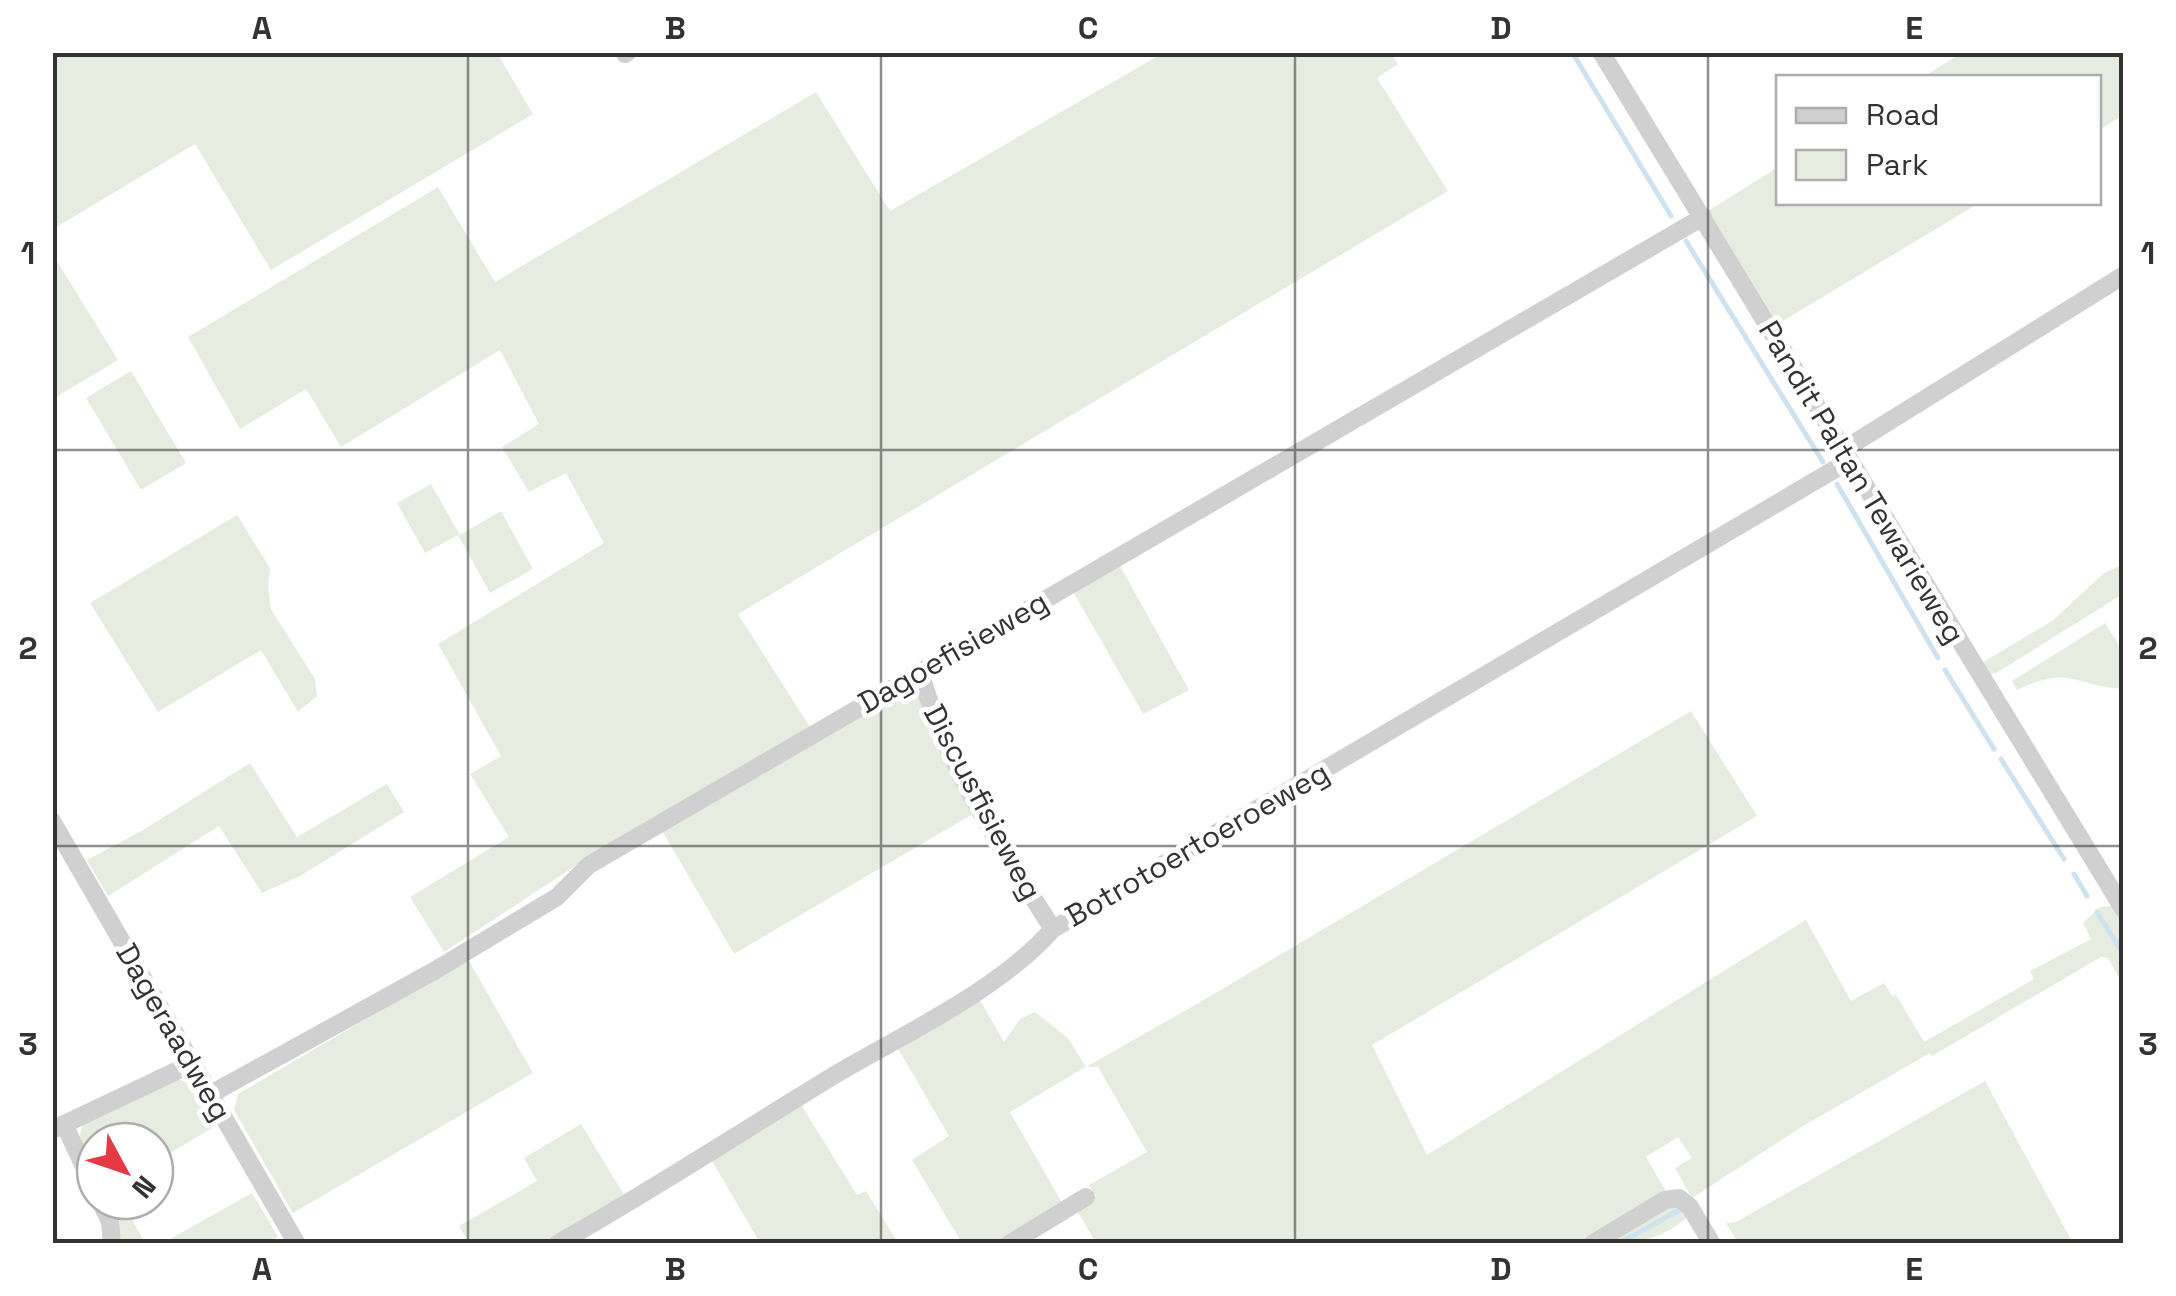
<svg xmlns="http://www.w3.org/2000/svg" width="2176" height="1296" viewBox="0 0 2176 1296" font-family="'Space Grotesk',sans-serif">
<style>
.green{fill:#e6ecdf}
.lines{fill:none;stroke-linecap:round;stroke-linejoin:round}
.stream{stroke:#cfe2ee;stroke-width:5}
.street{stroke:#d0d0d0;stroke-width:18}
.grid{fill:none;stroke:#333;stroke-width:2.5;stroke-opacity:0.55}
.labels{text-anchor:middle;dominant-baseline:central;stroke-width:10;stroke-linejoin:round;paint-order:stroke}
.street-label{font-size:30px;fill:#333;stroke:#fff}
.neatline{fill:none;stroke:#333;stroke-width:4}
.grid-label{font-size:32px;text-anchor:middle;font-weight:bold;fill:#333}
</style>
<rect width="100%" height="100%" fill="#fff"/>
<!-- green -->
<g class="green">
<path d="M1963,52L2120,53L2124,54L2123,115L2099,130L2098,78L1923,77Z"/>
<path d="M52,53H497L533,114L271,270L195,144L53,229Z"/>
<path d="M1163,53H1391L1398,64L1377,78L1448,191L738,614L810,727L586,859L444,952L410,897L509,837L470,774L501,756L438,644L604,543L566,473L529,492L502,447L539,424L500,350L341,447L306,389L240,429L188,337L438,187L495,282L816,92L890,211Z"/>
<path d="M1778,167V202L1979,203L1778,324L1708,211Z"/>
<path d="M52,253L118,360L53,399H52Z"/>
<path d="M131,371L186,463L141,490L86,398Z"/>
<path d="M431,484L460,535L501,511L533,569L490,593L458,535L425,553L397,503Z"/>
<path d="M237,515L270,568L268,587L271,609L315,679L317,696L298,712L261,650L158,712L90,603Z"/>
<path d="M1118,562L1189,690L1143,714L1071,588Z"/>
<path d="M2123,564V594L1998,672L1989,675L1980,664L2052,621L2103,574Z"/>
<path d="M2105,623L2123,651V689C2074,686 2070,664 2017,690L2012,681Z"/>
<path d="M914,686L922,690L978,811L734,954L661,829Z"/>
<path d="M1691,711L1757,816L1372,1045L1427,1155L1806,920L1851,1001L1884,983L1892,996L1896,995L1924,1042L2034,979L2030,971L2091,939L2083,923L2100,907L2112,906L2123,924V985L2108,958L2101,957L1932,1056L1930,1053L1803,1126L1692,1198L1675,1168L1692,1158L1678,1137L1646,1157L1667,1193L1583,1243H1096L1076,1209L1096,1196L1089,1185L1147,1152L1098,1067H1085L1010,1112L1064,1206L1001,1243H962L912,1160L949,1136L897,1047L978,997L1004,1042L1020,1019L1035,1012L1068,1038L1086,1067L1209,997Z"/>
<path d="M250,763L297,837L387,784L404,812L300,876L262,893L219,826L108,896L87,860L143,830Z"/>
<path d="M468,959L533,1073L293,1213L234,1110L238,1094Z"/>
<path d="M176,1079C198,1082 205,1108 214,1127L155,1162V1141H95V1170L79,1138L83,1124Z"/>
<path d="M1985,1081L2073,1243H1738L1726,1223L1736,1222Z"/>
<path d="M800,1103L857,1195L866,1191L898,1243H760L712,1161Z"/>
<path d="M581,1124L626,1198L546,1243H469L459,1226L537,1181L524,1158Z"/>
<path d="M252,1193L278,1237L265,1243H163Z"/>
<path d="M111,1201H122L145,1243H122Z"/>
<path d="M1675,1204L1688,1216C1663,1241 1633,1243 1600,1244Z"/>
</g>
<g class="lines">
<!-- stream -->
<g class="stream">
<path d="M1575,57L1671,216"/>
<path d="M1686,241L1823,462"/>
<path d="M1837,484L1938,658"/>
<path d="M1945,670L1994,749"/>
<path d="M2001,759L2064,859"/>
<path d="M2074,874L2087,896"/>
<path d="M2097,912L2124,955"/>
<path d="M1618,1244L1681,1209"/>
</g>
<!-- street -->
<g class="street">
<path d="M1601,52L2124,910"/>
<path d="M625,54L628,52"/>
<path d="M1843,450L2124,275"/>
<path d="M920,672C946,764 1001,849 1053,929"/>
<path d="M52,821L297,1244"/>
<path d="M209,1095L434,971L557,897L589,865L1703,217"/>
<path d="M64,1124L95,1190"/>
<path d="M52,1130L191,1064"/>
<path d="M100,1201L110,1222L112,1244"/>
<path d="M557,1244C653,1190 744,1130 838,1073C908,1032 999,990 1053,929L1849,461"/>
<path d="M1009,1244L1086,1197"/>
<path d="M1592,1244L1665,1200L1679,1198L1690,1207L1712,1244"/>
</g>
</g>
<!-- grid -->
<path class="grid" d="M468,52V1244M881,52V1244M1295,52V1244M1708,52V1244M52,450H2124M52,846H2124"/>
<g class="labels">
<!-- street labels -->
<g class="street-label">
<text transform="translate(1862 482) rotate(59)">Pandit Paltan Tewarieweg</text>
<text transform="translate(953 652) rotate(-30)">Dagoefisieweg</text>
<text transform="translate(983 802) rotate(62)">Discusfisieweg</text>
<text transform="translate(1197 844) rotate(-30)">Botrotoertoeroeweg</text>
<text transform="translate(174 1032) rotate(60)">Dageraadweg</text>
</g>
</g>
<!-- border -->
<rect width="2176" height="1296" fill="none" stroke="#ffffff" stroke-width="110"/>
<!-- legend -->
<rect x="1776" y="75" width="325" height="130" fill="#ffffff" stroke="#adadad" stroke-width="2.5"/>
<rect x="1796" y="108" width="50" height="15" fill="#d0d0d0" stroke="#adadad" stroke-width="2.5"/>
<text x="1866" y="125" font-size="30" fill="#333333">Road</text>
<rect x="1796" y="150" width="50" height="30" fill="#e6ecdf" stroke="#adadad" stroke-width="2.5"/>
<text x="1866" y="175" font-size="30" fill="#333333">Park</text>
<!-- north arrow -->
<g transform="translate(125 1171) rotate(130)"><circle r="48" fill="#ffffff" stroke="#adadad" stroke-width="2.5"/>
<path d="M0-8L18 38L0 25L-18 38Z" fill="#e63946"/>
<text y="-15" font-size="28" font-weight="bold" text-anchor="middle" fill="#333333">N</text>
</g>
<rect x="55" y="55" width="2066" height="1186" class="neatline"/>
<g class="grid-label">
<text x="262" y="39">A</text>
<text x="675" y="39">B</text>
<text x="1088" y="39">C</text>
<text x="1501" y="39">D</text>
<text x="1914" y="39">E</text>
<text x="28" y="264">1</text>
<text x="2148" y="264">1</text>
<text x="28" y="659">2</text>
<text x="2148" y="659">2</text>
<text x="28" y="1055">3</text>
<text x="2148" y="1055">3</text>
<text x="262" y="1280">A</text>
<text x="675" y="1280">B</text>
<text x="1088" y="1280">C</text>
<text x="1501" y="1280">D</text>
<text x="1914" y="1280">E</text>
</g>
</svg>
